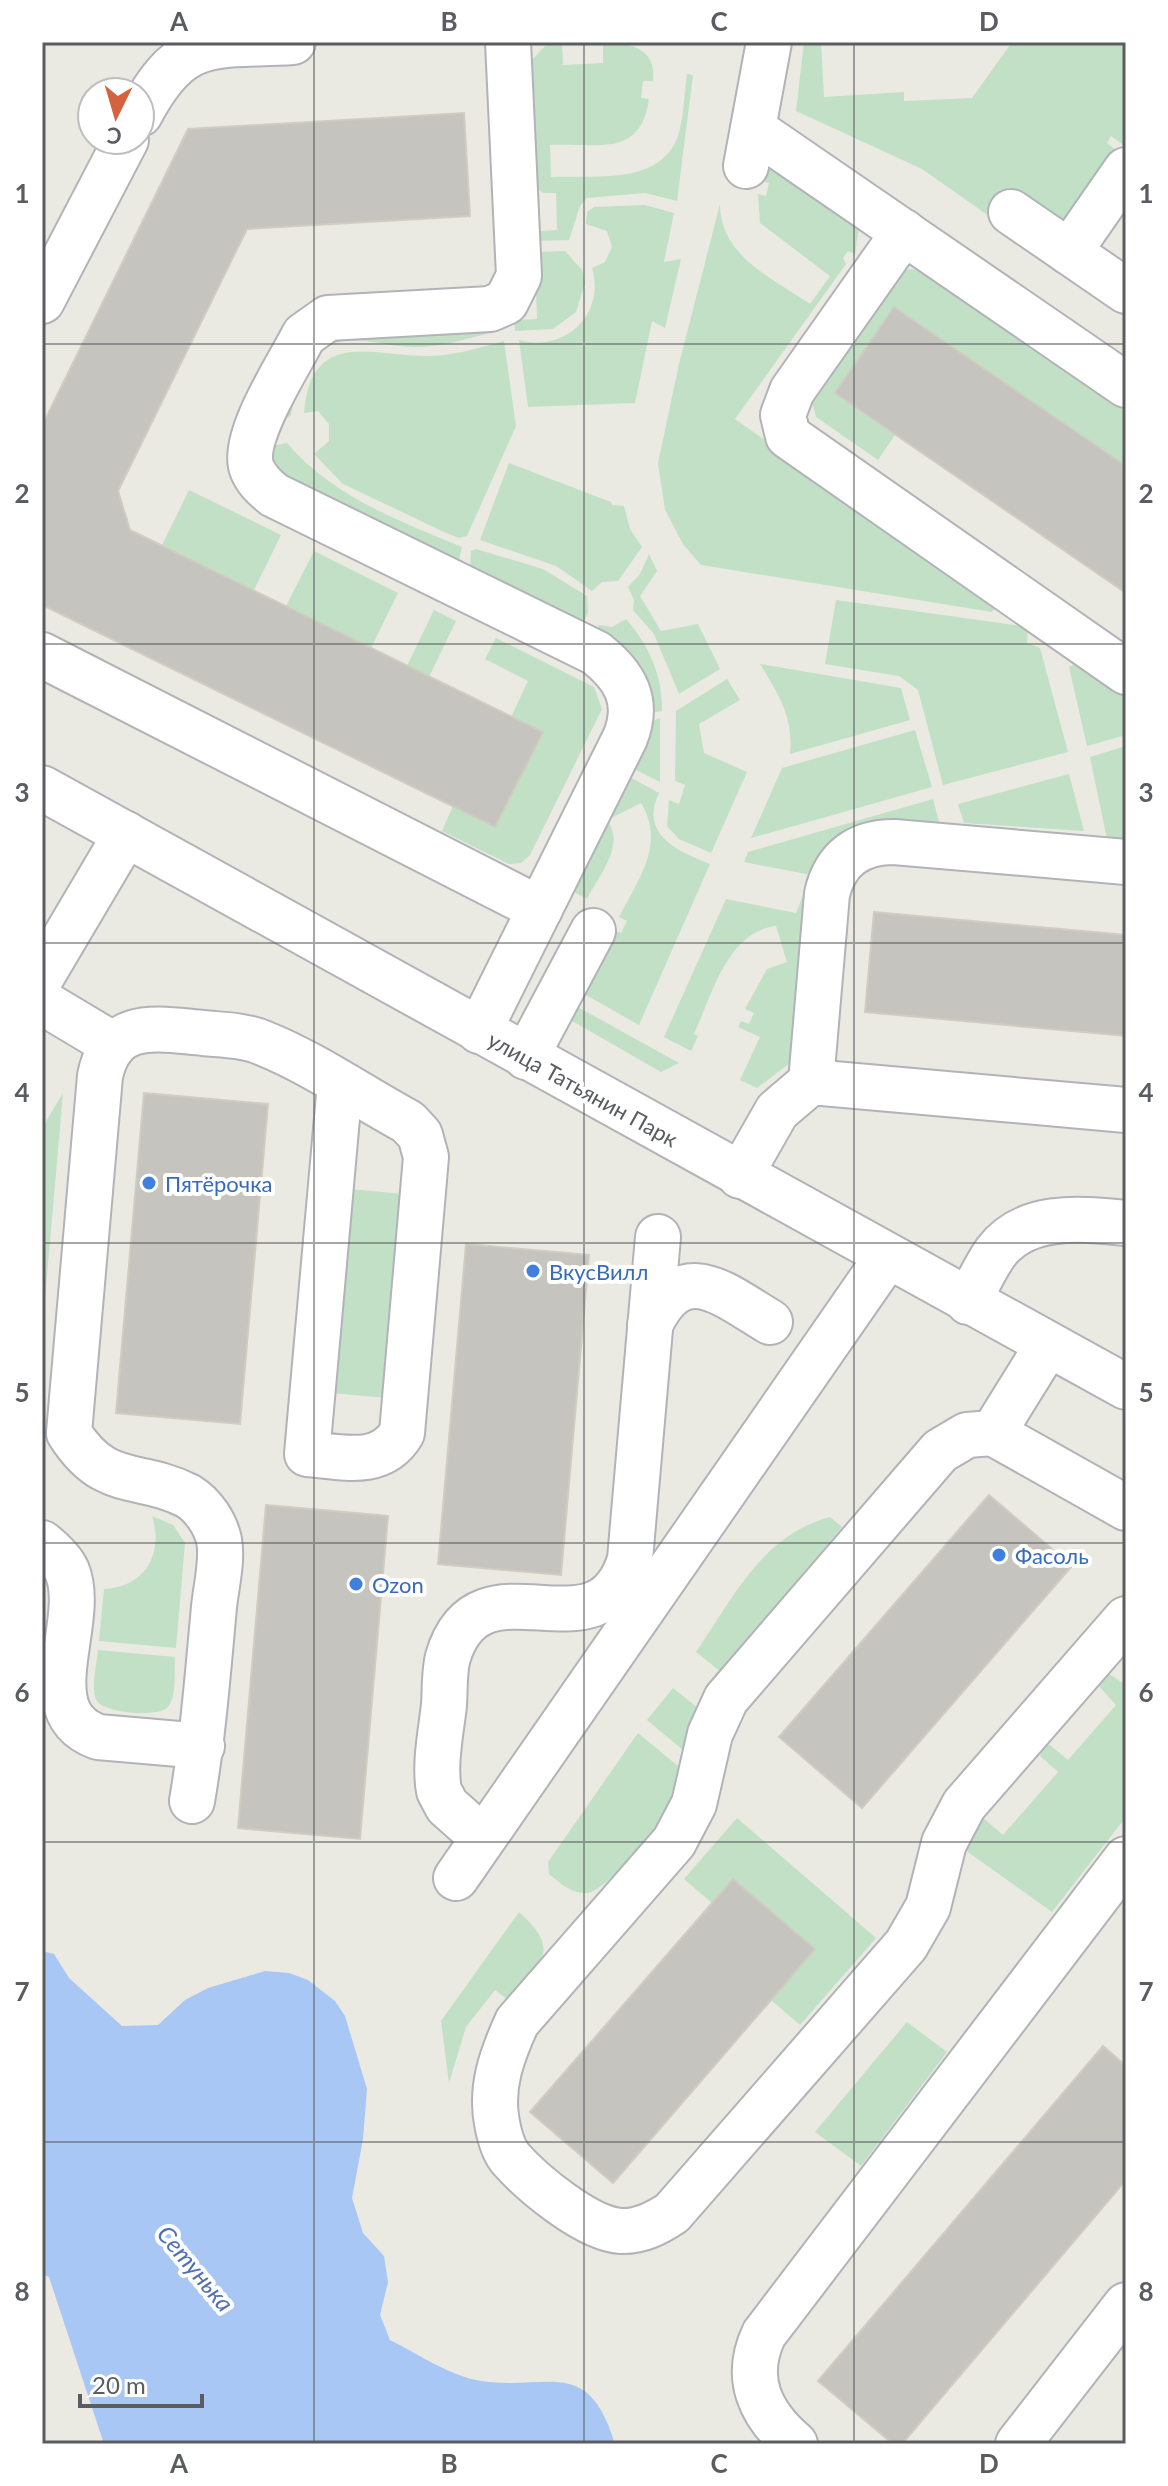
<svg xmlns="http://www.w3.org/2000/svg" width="1168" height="2486" viewBox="0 0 1168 2486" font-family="Lato,sans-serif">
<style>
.green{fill:#c1e0c6}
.water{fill:#a8c7f4}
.building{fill:#c6c4be;stroke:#cfcdc1;stroke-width:2}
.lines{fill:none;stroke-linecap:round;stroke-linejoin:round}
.minor-casing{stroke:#b2b3b8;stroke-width:48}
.minor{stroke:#fff;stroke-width:44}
.grid{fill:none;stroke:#5a5c61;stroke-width:2;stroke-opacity:0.55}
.shop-dot{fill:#3f7fe0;stroke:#fff;stroke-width:3}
.labels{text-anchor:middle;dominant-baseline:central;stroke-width:8;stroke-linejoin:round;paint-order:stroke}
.street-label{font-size:22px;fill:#5a5c61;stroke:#fff}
.shop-label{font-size:22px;fill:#366cbe;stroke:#fff;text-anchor:start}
.water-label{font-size:24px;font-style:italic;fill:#4f70b4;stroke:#fff}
.neatline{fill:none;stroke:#5a5c61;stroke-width:3}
.grid-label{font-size:26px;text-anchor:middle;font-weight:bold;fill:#5a5c61}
</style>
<rect width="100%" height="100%" fill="#ebeae2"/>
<!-- green -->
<g class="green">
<path d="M562,42L563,65L603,63V42C629,42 657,48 653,81H643L641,98L649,99C641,158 598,143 550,145L551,177C594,175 660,186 678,136C684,117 684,94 687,74L693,75L677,201L645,193L587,198L580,206L569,240L536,241L541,231L557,230L556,193H543L534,186L531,61L545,46Z"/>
<path d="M804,42H821L824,97L904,92V101L972,98L1012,42H1126V147L1111,136L1107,143L1121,154L1075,215L1061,220L996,221L922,169L796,111Z"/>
<path d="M772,166L859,227L855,254L848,251L843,258L846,264L735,419L998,604L992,612L701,565L683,544L665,510L658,463L679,364L720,204C720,256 772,278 810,304L830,276L760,223L758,194L766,196L769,183L761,181L763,170Z"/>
<path d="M645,205L674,213L664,262L681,259L665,328L652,321L635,403L528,407L519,340C564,353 606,315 592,268L605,262L612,247L607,231L586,224L587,212L594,207Z"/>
<path d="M565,251L582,270L585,283L576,312L553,329L515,331L514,320L537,319L535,252Z"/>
<path d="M912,269L926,272L1126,412V466L895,307L835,393L895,435L878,460L816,417L812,401L899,271Z"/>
<path d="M500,322V329L493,332C467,339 441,347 414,347C368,346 331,321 305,374C298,388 293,399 291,415L284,420L281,432L263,433L312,341Z"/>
<path d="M504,341L516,426L467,536L459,538L444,532L343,484L314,454L329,441V424L318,411L304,413C311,328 372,356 426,356C453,356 479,348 504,341Z"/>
<path d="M287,443C332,496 399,521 462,547L458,565L274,474L262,448Z"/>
<path d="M509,463L611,502L612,505L624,506L630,529L642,547L618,581L602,582L592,591L556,566L480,540Z"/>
<path d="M189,490L281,535L254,590L162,545Z"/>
<path d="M476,549L543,569L587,596L588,613L582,625L470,570L471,551Z"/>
<path d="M314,551L398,593L371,648L286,606Z"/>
<path d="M649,554L657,571L640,596L661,631L698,624L720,669L679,694L654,634L633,610L634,600L628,587L640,574Z"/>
<path d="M836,600L1028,627L1027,643L1040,648L1068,752L943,785L918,690L899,676L825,664Z"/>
<path d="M434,610L456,621L429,677L407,666Z"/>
<path d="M626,619C648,644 663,676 662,711L651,713C650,674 633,647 596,633L599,625L612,627Z"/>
<path d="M496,638L594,687L602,709L530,855L521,863L509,864L442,831L453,806L496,827L542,732L511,717L528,681L485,659Z"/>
<path d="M1078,663L1126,693V735L1087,746L1069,667Z"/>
<path d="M760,664L901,688L910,720L790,754C794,718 778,693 760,664Z"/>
<path d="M727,679L740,700L699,724L704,753L747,772L711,853L679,839L667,826L669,800L679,804L685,785L675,781L676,711Z"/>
<path d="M660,718V782L628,766L646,724Z"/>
<path d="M915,730L932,787L751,838L782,768Z"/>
<path d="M1126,746V845L1108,844L1090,757Z"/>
<path d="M1069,774L1084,831L964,823L958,804Z"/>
<path d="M626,775L659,793C639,835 678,851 710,864L639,1025L579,991L613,930L621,933L627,921L619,917C638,880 666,844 641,803L607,820C626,845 599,875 587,899L567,888Z"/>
<path d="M933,799L941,829L865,826L793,1061L757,1088L740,1080L760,1037L738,1027L741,1021L749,1024L754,1013L745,1009L767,969L787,962L776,926C727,932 712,995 694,1034L698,1036L691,1051L664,1037L726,899L796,913L811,875L744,862L748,852Z"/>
<path d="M567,1001L679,1063L661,1072L567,1018Z"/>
<path d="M63,1093L42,1333V1128Z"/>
<path d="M350,1189L404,1194L387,1398L332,1393Z"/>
<path d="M152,1516L173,1525L185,1543L176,1648L99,1641L104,1589C145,1587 164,1554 152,1516Z"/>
<path d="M830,1517L842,1527L721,1672L696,1652C734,1597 762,1535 830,1517Z"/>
<path d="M98,1650L175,1657C174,1671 177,1696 168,1707C159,1718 104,1713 97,1701C90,1689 97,1664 98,1650Z"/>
<path d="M1106,1672L1126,1685V1817L1052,1912L961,1847L982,1817L1003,1835L1058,1772L1040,1756L1044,1745H1050L1068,1760L1116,1705L1097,1684Z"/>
<path d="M673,1688L698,1708L683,1750L647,1720Z"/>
<path d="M638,1733L678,1766C675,1778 674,1792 670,1803C663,1823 607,1891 587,1893C571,1894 560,1883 549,1874L548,1862Z"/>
<path d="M737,1818L876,1938L800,2025L771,2000L814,1949L733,1879L712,1903L684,1879Z"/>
<path d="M519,1912C564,1952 539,1963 508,2000L495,1990L466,2027L449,2083L441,2021Z"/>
<path d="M907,2022L947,2052L861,2166L815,2132Z"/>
</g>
<!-- water -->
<path class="water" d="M42,1951L54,1954L69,1978L122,2026L158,2025L185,2000L208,1988L265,1971L289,1973L308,1980L335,2001L345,2016L367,2089L363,2139L352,2198L363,2233L384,2256L388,2282L380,2315L390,2340C418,2354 450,2376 481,2381C549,2391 588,2355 615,2444H104L49,2277L42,2274Z"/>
<!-- building -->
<g class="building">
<path d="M464,113L470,216L247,229L118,491L130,530L543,732L495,827L42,605V426L188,129Z"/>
<path d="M894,307L1126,466V593L835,393Z"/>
<path d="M874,912L1126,935V1036L865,1012Z"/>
<path d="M144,1093L268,1104L240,1424L116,1413Z"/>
<path d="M466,1244L589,1255L561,1575L438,1564Z"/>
<path d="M989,1495L1072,1566L862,1808L779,1737Z"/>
<path d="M266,1505L388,1516L360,1839L238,1828Z"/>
<path d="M733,1879L815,1949L613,2183L530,2112Z"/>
<path d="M1103,2046L1126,2066V2180L902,2444H893L818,2381Z"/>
</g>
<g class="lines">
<!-- minor casing -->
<g class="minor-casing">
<g id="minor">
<path d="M140,114C182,34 211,47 293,42"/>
<path d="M753,129L1126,385"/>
<path d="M746,166L769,42"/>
<path d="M1011,212L1126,291"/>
<path d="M904,232L792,391L783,415L788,436L1126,672"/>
<path d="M1069,252L1126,170"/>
<path d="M42,301L126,140"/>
<path d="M42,655L540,909"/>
<path d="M42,788L1126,1387"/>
<path d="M42,976L126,834"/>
<path d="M42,1002L114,1045"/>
<path d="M479,1031L625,738C640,701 625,676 596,653L274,495C264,487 255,479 251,466C243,434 289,365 304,335L328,318L490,309L506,302L519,276L508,42"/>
<path d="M526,1057L593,931"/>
<path d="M811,1082L827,894C835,859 858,842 894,842L1126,862"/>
<path d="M740,1176L777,1111L811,1082L1126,1110"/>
<path d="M968,1302C977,1286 985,1267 996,1252C1026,1212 1082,1219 1126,1223"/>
<path d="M650,1325C682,1256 723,1294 770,1322"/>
<path d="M1047,1346L993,1433L1126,1508"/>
<path d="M993,1433L967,1435L940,1451L726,1699L710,1734L694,1804L674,1842L517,2022C502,2055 490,2087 497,2123C499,2134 503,2149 510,2158C532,2183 587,2229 621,2231C640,2232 657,2223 672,2213L906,1945L928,1907L944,1843L964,1805L1126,1619"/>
<path d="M42,1543C52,1551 62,1560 67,1571C88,1622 29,1712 98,1737L202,1746"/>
<path d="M192,1801C203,1737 208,1672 214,1607C216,1587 223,1560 219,1540C215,1523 203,1505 188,1496C137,1470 106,1491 69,1433L100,1076C112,1018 157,1029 203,1033C223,1035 244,1035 263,1043C313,1063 360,1096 408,1122L420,1135L426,1157L402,1433C381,1468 343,1457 307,1454L340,1084"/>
<path d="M483,1838L447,1806L439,1791C434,1764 441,1732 444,1705C445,1690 444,1671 448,1657C480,1549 599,1666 630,1559L658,1237"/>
<path d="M456,1878L887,1257"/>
<path d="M795,2444C760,2414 743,2378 764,2334L1126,1859"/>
<path d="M1018,2444L1126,2305"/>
</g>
</g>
<!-- minor -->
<use href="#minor" class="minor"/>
</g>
<!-- grid -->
<path class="grid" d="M314,42V2444M584,42V2444M854,42V2444M42,344H1126M42,644H1126M42,943H1126M42,1243H1126M42,1543H1126M42,1842H1126M42,2142H1126"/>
<!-- markers -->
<g class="shop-dot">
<circle cx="149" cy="1183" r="8"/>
<circle cx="533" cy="1271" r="8"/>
<circle cx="999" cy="1555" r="8"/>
<circle cx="356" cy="1584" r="8"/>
</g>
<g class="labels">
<!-- street labels -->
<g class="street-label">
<text transform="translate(583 1089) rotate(29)">улица Татьянин Парк</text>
</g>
<!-- shop labels -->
<g class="shop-label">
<text x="165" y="1183">Пятёрочка</text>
<text x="549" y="1271">ВкусВилл</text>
<text x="1015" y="1555">Фасоль</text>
<text x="372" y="1584">Ozon</text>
</g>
<!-- water labels -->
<g class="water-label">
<text transform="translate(196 2268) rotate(50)">Сетунька</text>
</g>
</g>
<!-- border -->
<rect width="1168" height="2486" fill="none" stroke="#ffffff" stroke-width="88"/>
<!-- north arrow -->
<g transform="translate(116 116) rotate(185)"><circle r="38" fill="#ffffff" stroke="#bdbec0" stroke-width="2"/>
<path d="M0-6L14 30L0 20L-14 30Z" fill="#d4623f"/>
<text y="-12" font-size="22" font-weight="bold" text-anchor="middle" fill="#5a5c61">С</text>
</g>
<!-- scale -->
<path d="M80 2394v12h122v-12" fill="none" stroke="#5a5c61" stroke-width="4"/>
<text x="92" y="2394" font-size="24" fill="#5a5c61" stroke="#ffffff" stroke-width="6" paint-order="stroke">20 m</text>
<rect x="44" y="44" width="1080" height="2398" class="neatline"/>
<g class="grid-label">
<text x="179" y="31">A</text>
<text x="449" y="31">B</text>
<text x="719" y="31">C</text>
<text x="989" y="31">D</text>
<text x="22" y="203">1</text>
<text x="1146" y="203">1</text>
<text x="22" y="503">2</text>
<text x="1146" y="503">2</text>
<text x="22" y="802">3</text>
<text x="1146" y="802">3</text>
<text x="22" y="1102">4</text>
<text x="1146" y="1102">4</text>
<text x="22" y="1402">5</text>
<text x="1146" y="1402">5</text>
<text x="22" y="1702">6</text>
<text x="1146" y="1702">6</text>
<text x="22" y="2001">7</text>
<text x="1146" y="2001">7</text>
<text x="22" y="2301">8</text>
<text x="1146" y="2301">8</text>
<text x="179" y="2473">A</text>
<text x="449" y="2473">B</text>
<text x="719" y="2473">C</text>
<text x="989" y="2473">D</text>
</g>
</svg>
